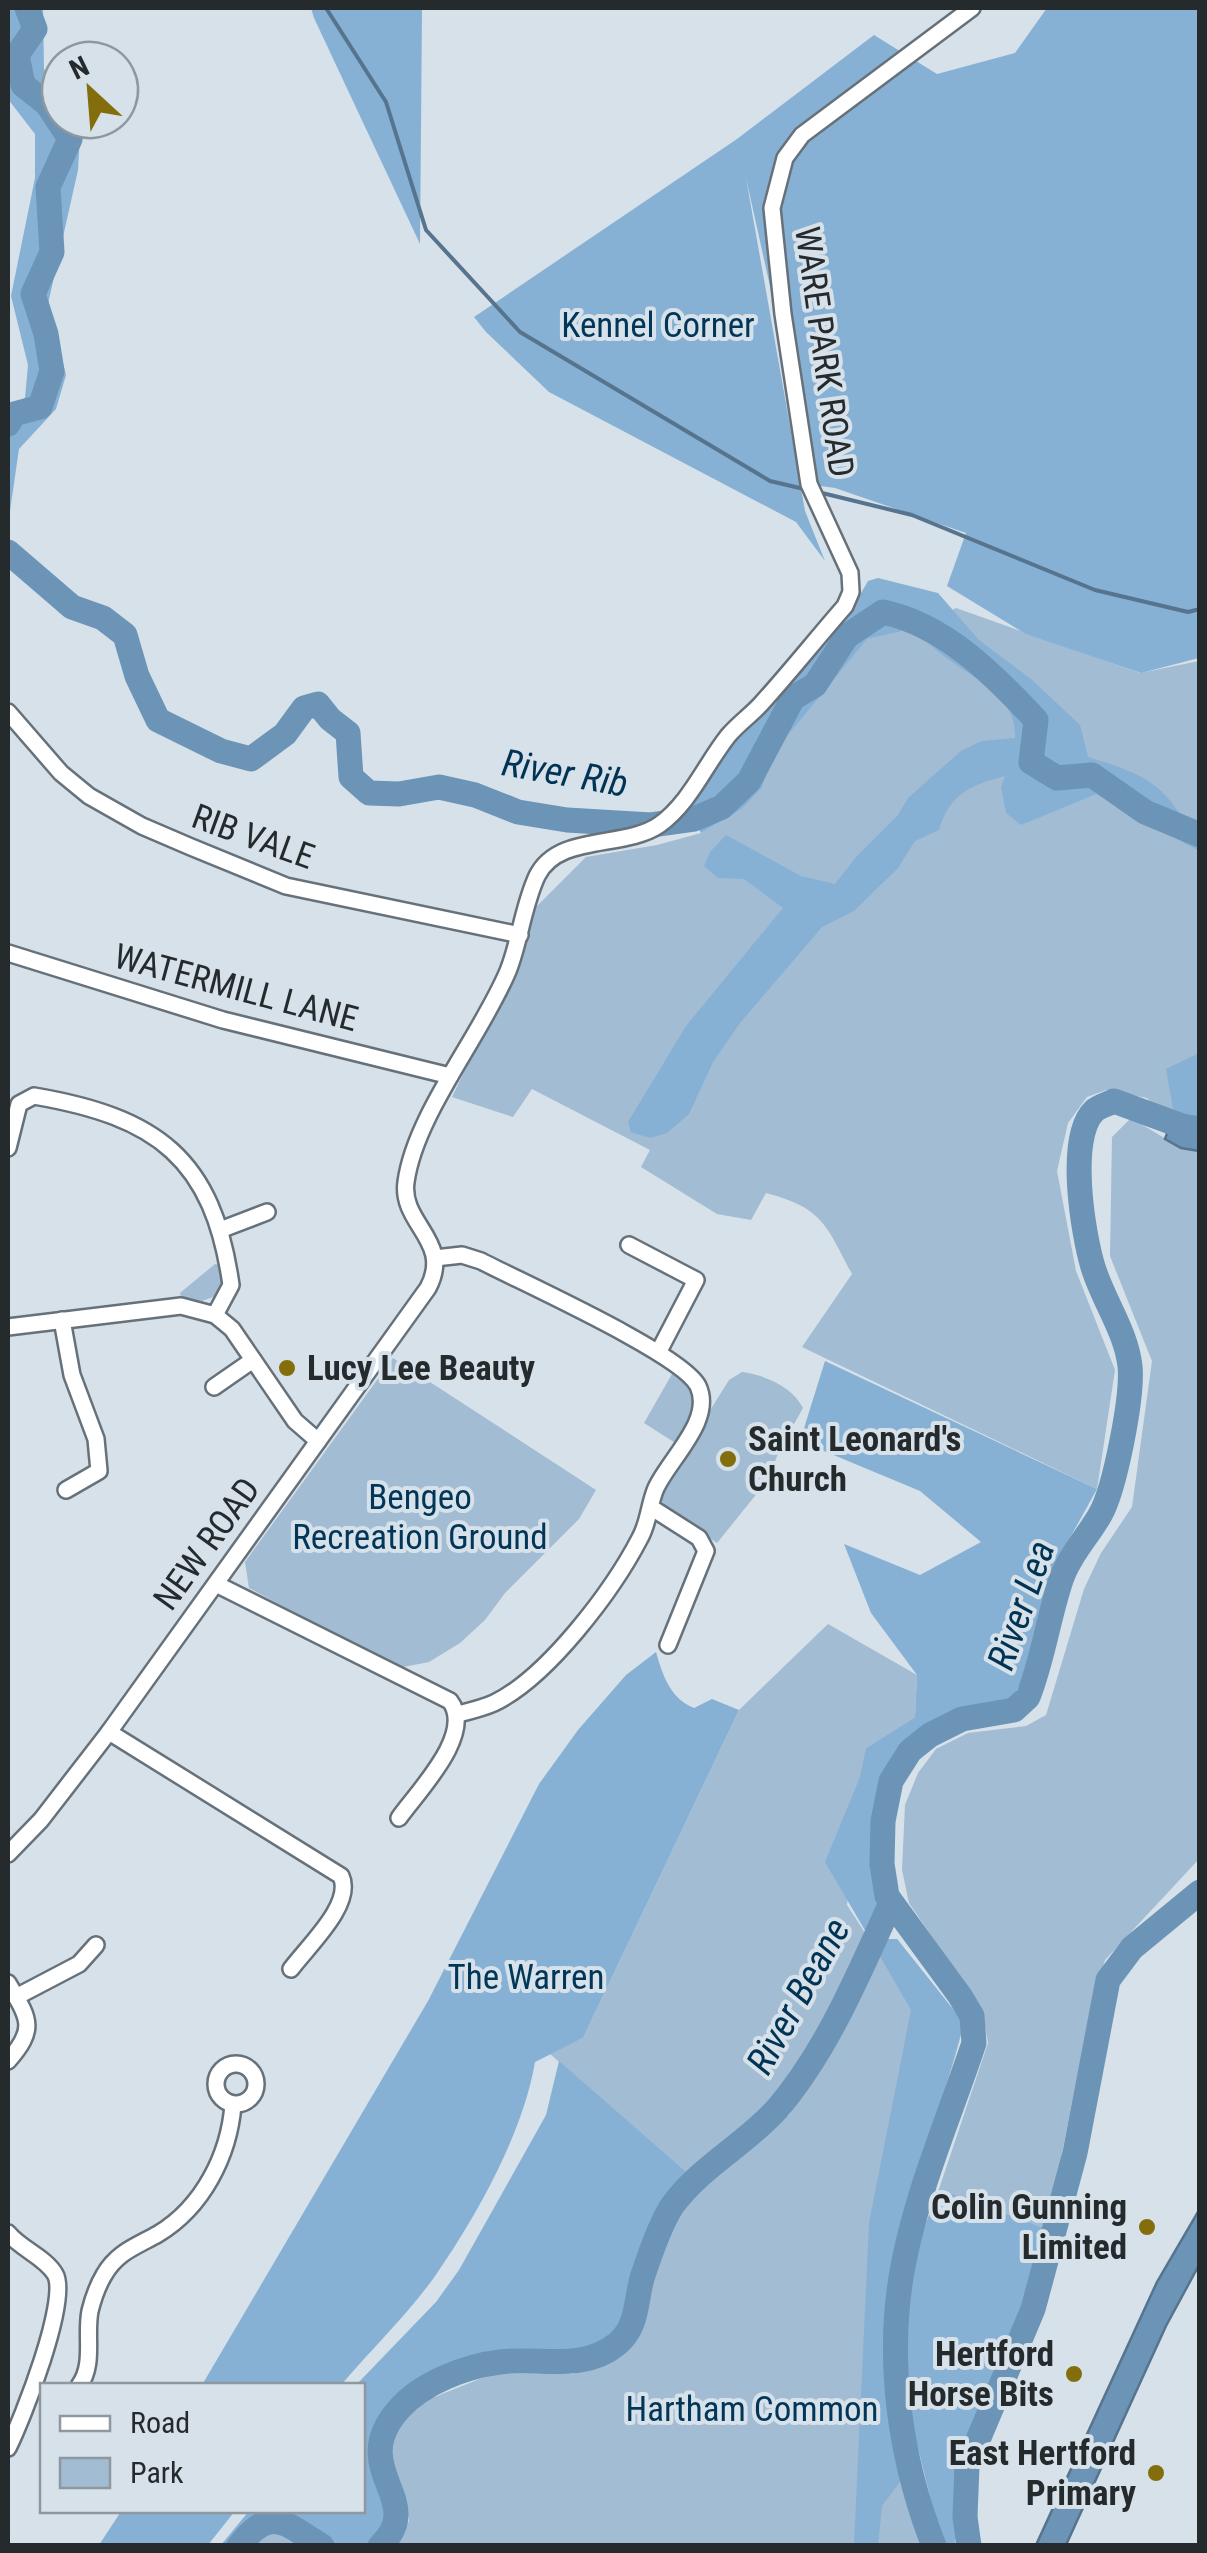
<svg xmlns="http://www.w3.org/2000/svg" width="1207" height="2553" viewBox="0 0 1207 2553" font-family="'Roboto Condensed',sans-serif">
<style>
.green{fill:#a1bcd3}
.forest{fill:#87b1d4}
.water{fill:#6b94b6;stroke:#56748d;stroke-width:2.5}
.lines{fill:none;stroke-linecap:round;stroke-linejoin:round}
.stream{stroke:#56748d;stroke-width:4}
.river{stroke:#6b94b6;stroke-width:25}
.street-casing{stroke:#67717a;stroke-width:20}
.street{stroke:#fff;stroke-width:15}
.poi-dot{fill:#846d0b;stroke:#d6e1ea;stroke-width:4}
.labels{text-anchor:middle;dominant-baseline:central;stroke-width:8;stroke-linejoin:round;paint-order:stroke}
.park-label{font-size:35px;fill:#013658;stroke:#d6e1ea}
.street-label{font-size:35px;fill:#252a2d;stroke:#d6e1ea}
.poi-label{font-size:35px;font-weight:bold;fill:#252a2d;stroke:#d6e1ea;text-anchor:end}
.water-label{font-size:38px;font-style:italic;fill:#003354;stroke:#d6e1ea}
</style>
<rect width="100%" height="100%" fill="#d6e1ea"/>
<!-- green -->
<g class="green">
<path d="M956,608L1140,673L1199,661V1118L1157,1108L1147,1098L1106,1090L1087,1097L1068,1123L1057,1171L1076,1271L1115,1370L1097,1489L802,1347L852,1274C826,1225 823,1208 766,1193L751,1220L717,1214L641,1167L650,1150L532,1089L513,1117L452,1097L523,950L534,909L586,857L657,845L701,833L742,809L762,788L775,751L866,639L913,629Z"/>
<path d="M1131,1118L1181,1148L1199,1151V1859L1105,1960L1089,2016L1047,2229L939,2189L988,2043L982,2010L909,1903L902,1870L905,1805L918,1773L936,1749L968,1733L1026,1726L1046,1715L1084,1589L1101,1553L1132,1507L1152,1361L1110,1256L1112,1137Z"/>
<path d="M215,1264L220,1265L222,1284L216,1296L202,1301L181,1297L180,1293Z"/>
<path d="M393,1358L596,1490L579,1519L505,1593L485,1620L460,1643L429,1662L398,1668L249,1588L245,1562Z"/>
<path d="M742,1372C765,1375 793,1387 803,1408L780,1449L767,1481L717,1543L666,1509L661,1499L663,1486L729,1380Z"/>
<path d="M672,1374L693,1391L698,1408L677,1444L644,1423Z"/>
<path d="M828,1624L917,1675L915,1717L866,1748L847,1905L869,1939L823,2028L765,2112L690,2175L550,2054L583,2038L739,1710Z"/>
<path d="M889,1939H897L964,2023C944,2107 906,2188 891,2274C874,2366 901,2458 925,2545H396L409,2521L406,2502L394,2479L391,2446L401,2420L427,2400L492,2374H573L595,2366L625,2345L637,2335L656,2263L674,2222L700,2189L771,2126L789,2115L881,1942Z"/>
<path d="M282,2526L287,2528L311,2545H255L270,2531Z"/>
</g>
<!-- forest -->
<g class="forest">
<path d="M8,8H43L44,69L60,99V120H71L80,136L78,170L48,304L66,375L56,409L19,449L8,525V406L25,398L28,365L11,296L35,178V134L8,99Z"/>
<path d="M311,8H422L420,244L314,18Z"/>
<path d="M1047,8H1199V658L1141,673L1026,634L947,586L966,533L835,488L814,485L746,178L805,511L825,561L796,522L549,392L486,332L474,317L737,139L874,35L937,74L1015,53Z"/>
<path d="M878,578L938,593L979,640L1031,679L1080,725L1088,757C1113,765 1140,772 1160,790C1175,803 1181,821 1199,828V851L1136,817L1101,792L1021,825L1006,813L1001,787L1005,776C971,785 949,794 939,830L915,841L898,868L854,911L822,927L740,1023L713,1062L689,1114L667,1133L650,1138L631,1132L628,1122L686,1026L783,908L744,879L718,878L704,866L710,852L726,835L801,876L835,884L856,857L898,815L908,798L961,751L982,741L1015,738C1018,696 972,678 944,656C933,648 923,638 913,629L867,639L775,751L762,788L742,809L701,833L687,806L723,754L854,605L868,581Z"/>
<path d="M1199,1053V1117L1174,1114L1166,1069Z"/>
<path d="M825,1361L1097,1489L1050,1574L1025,1677L1008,1704L976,1709L932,1726L888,1768L874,1818L886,1902L870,1939L825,1862L860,1777L866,1748L915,1717L917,1675L871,1613L844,1544L920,1575L981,1542L920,1491L800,1441Z"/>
<path d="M656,1652C663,1676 670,1698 694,1708L712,1699L739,1710L583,2038L535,2062C523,2134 475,2219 433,2279C405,2317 371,2350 341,2385H202L428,2001L539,1784L578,1730L626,1675Z"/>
<path d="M889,1939H897L964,2023L891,2274L886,2327L891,2414L905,2475L882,2506L878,2545H854L869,2223L911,2010L877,1951L881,1942Z"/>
<path d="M559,2061L690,2175C669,2205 647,2240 638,2276C632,2296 635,2318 620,2334C587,2372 553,2351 513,2352C485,2353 419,2377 399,2395C330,2456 421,2504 368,2545H337L286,2514L260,2515L232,2545H221L249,2511L362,2510V2386L356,2385L436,2302L459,2270L546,2115Z"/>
<path d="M939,2189L1047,2229L1018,2332L963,2462L955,2546L942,2545L908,2408L906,2296L919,2241Z"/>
<path d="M122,2510H235V2511L208,2545H99Z"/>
</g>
<!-- water -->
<g class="water">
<path d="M1174,1114L1199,1118V1151L1181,1148L1165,1139Z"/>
<path d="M1199,2210V2265L1166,2326L1066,2545H1036L1157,2282Z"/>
</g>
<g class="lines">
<!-- stream -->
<g class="stream">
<path d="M326,8L386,102L426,230L520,332L770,481L804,489"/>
<path d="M818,492L912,515L1095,590L1188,612L1200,609"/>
</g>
<!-- river -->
<g class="river">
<path d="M8,424L14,414L40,407L52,371L46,334L33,294L52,252L48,187L70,139L47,104L23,85L17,55L35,29L27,8"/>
<path d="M8,552L72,607L103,618L125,635L137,676L158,720L221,751L251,759L285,734L304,708L318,704L330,719L348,733L351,777L369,793L399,794L439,787L475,795L518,812L567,820L651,825L694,819L722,807L749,781L793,698L815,685L847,636L883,612C945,625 994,675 1036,720L1031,762L1057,778L1092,775L1145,812L1200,835"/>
<path d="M239,2546C272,2504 285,2524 322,2546"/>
<path d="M380,2546C429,2500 345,2470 399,2409C422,2383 466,2366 500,2362C539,2357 583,2372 617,2344C639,2326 635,2300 643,2275C649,2257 662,2221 672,2206C700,2167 746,2144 778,2108C828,2049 859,1973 891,1903"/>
<path d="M934,2546C899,2457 885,2355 904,2261C919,2186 950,2115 974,2043L972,2016L960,1996L887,1896L882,1864L883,1821L891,1781L910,1751L930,1735L962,1719L1014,1710L1028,1697C1043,1659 1048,1619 1061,1580C1069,1556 1088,1536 1100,1515C1115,1489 1133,1396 1130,1366C1126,1331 1103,1300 1093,1267C1083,1234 1067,1137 1094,1111C1098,1107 1108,1104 1114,1101L1182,1126L1200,1129"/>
<path d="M969,2546L965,2517L967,2466L1033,2309L1075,2153L1108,1980L1132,1948L1200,1892"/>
</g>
<!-- street casing -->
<g class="street-casing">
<g id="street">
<path d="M8,712L61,773L89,796L142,826L191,847L286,886L520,935"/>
<path d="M8,953L223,1020L450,1076"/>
<path d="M8,1148L19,1104L34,1096C157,1117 213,1158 231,1285L215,1315"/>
<path d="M220,1230L267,1212"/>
<path d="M629,1245L696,1280L659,1351"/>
<path d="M435,1258L462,1255L481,1261C521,1282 682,1354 698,1386C714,1420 670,1458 656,1488C649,1504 649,1522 640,1538C613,1590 548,1677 494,1703C483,1708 470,1711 458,1714"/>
<path d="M62,1320L72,1375L96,1439L99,1471L66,1490"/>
<path d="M8,1327L181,1306L215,1315L232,1329L295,1421L318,1441"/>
<path d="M214,1387L253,1360"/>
<path d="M652,1508L699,1538L706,1551L668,1645"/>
<path d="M216,1584L450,1701C475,1734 418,1791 399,1818"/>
<path d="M109,1732L341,1876C354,1904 308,1946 291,1969"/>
<path d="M8,1854L41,1820L109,1732L428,1288C453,1241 400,1224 406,1182C415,1115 481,1036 508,971C520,941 523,906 537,876C558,833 624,849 659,825C690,803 705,765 728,736C738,724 751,715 761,704C790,672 817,638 845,606L851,592L850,573L809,484L783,314L772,208L785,158L802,135L972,8"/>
<path d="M8,1983C29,2019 37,2028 8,2061"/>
<path d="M16,1997L79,1964L96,1945"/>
<circle cx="236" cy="2084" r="20"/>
<path d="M8,2233C21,2249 45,2257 55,2274C70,2299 22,2420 8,2448"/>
<path d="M79,2386C95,2364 85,2336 90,2311C93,2299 98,2285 104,2275C117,2252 137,2246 158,2234C203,2207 229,2155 233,2105"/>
</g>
</g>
<!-- street -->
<use href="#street" class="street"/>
</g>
<!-- markers -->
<g class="poi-dot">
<circle cx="287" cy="1368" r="10"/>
<circle cx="728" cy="1459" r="10"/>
<circle cx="1147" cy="2227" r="10"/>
<circle cx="1074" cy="2374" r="10"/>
<circle cx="1156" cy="2473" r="10"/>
</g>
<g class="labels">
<!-- park labels -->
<g class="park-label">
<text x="658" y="325">Kennel Corner</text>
<text x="420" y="1497">Bengeo<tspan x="420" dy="40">Recreation Ground</tspan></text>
<text x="526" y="1977">The Warren</text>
<text x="752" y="2409">Hartham Common</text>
</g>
<!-- street labels -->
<g class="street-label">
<text transform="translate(824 352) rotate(82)">WARE PARK ROAD</text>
<text transform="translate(253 837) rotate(20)">RIB VALE</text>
<text transform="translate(236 988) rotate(15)">WATERMILL LANE</text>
<text transform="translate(207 1544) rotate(-54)">NEW ROAD</text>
</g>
<!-- poi labels -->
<g class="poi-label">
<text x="307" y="1368" text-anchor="start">Lucy Lee Beauty</text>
<text x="748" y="1439" text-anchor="start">Saint Leonard's<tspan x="748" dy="40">Church</tspan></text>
<text x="1127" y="2207">Colin Gunning<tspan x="1127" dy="40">Limited</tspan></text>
<text x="1054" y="2354">Hertford<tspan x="1054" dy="40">Horse Bits</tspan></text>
<text x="1136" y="2453">East Hertford<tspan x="1136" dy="40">Primary</tspan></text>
</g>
<!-- water labels -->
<g class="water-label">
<text transform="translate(565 773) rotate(10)">River Rib</text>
<text transform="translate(1021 1605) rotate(-71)">River Lea</text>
<text transform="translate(798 1996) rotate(-61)">River Beane</text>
</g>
</g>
<!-- border -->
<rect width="1207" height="2553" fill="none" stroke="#252a2d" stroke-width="20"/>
<!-- legend -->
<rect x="40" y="2383" width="325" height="130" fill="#d6e1ea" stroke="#8f989e" stroke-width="2.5"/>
<rect x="60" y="2416" width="50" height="15" fill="#ffffff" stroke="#8f989e" stroke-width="2.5"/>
<text x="130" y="2433" font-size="30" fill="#252a2d">Road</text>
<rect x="60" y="2458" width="50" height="30" fill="#a1bcd3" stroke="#8f989e" stroke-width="2.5"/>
<text x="130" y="2483" font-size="30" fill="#252a2d">Park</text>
<!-- north arrow -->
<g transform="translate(90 90) rotate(334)"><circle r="48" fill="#d6e1ea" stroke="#8f989e" stroke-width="2.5"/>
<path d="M0-8L18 38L0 25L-18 38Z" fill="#846d0b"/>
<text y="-15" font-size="28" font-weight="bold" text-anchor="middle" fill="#252a2d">N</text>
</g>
</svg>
